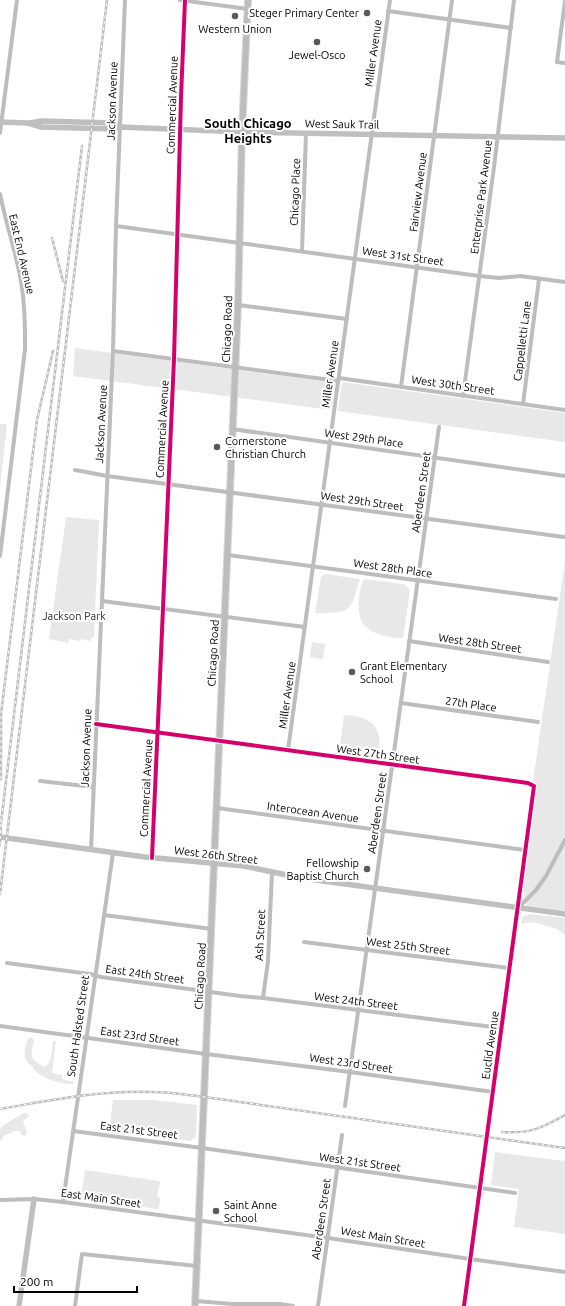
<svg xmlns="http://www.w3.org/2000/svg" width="565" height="1306" viewBox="0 0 565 1306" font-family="Ubuntu,sans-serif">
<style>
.green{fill:#e8e8e8}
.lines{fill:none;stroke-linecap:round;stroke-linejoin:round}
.primary-casing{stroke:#dbdbdb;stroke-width:8}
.street{stroke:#bdbdbd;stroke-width:4}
.secondary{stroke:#bfbfbf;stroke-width:5.5}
.primary{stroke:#bdbdbd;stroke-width:6}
.rail-casing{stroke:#bdbdbd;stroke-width:2.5}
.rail{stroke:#fff;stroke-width:1;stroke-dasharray:3;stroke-linecap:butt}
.cycleway-casing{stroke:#fff;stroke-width:6}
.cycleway{stroke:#d6006c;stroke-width:4}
.poi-dot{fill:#595959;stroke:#fff;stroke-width:1.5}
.labels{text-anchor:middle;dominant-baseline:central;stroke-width:4;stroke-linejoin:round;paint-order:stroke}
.poi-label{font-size:11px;fill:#000;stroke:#fff;text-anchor:start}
.street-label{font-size:11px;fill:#000;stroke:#fff}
.park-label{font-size:11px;fill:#2c2c2c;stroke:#fff}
.quarter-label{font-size:13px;font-weight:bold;fill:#000;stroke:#fff}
</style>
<rect width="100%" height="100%" fill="#fff"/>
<!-- green -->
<g class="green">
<path d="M75,348L335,383L331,410L73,376Z"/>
<path d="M343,382L565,413V442L338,411L341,387Z"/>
<path d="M0,424H7L0,487Z"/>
<path d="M66,517L99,520L94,637H91V641L81,639L80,641L69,639L68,643L49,639Z"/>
<path d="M565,561V912L527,906L523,890L537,789V786L533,781Z"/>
<path d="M325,574L360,579C350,613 351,613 315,613L321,577Z"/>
<path d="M364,579L404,584L410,590L403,638C391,638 374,635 365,626C355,616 358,590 364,579Z"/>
<path d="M312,642L325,644L323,659L310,657Z"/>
<path d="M344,715C359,716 377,719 379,737C380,743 379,749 378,754L343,749L340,745Z"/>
<path d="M530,914L565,918V935L557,929L533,922L521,924L522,918L523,916Z"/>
<path d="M29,1038H33L34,1040C31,1057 28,1058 45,1067C52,1062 52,1049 53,1041H56L52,1073L62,1075V1079L73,1082L74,1084C58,1084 44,1079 33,1069V1067C31,1065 29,1064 28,1063C22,1056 25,1044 29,1038Z"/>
<path d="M113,1100H153L197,1105L196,1137L192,1139L191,1141L109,1132Z"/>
<path d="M24,1113H27L29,1116L24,1120L23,1123L27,1132L25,1136L22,1135L20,1131H13L12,1133L8,1134L3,1136L2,1140L0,1141V1129L5,1124Z"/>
<path d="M495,1152L565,1161V1234L514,1227L519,1189L491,1185Z"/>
<path d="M85,1170L159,1181L160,1183L157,1195L160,1199L159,1208L157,1209L72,1197H81Z"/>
</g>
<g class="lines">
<!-- primary casing -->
<g class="primary-casing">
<path id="primary" d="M195,1306L238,305L242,132L248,0"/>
</g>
<!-- street -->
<g class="street">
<path d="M180,0L248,9"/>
<path d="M565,1L557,62L565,63"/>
<path d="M388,11L511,28"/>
<path d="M0,133L17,0"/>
<path d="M0,194C6,224 16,252 21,281C25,305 25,325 25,349L0,556"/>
<path d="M116,226L479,276L499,278L520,276L565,282"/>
<path d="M302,251L306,133"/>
<path d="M238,305L347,319"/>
<path d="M113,351L338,381"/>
<path d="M339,378L565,410"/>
<path d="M401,387L452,0"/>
<path d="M463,396L494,167L514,0"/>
<path d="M523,404L539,279"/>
<path d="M232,429L565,476"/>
<path d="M75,470L107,476L564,537"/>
<path d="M228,555L556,599"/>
<path d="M102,601L305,627"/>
<path d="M409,641L548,662"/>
<path d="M401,703L538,722"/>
<path d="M96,724L528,783L534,786L464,1306"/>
<path d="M288,750L390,0"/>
<path d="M40,781L93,787"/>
<path d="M217,808L525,850"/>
<path d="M91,850L113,351L116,226L125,0"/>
<path d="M152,858L174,359L181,97L185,0"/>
<path d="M518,908L536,890L546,876L565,840"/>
<path d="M104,915L212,929"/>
<path d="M304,942L509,968"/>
<path d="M7,963L90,974L101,977L240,996L263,998L501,1028"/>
<path d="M263,998L268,961L272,872"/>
<path d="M0,1026L206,1054L350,1072L493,1092"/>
<path d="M345,1106L439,427"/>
<path d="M73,1131L202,1148L515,1193"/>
<path d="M0,1200L34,1199L63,1202L328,1238L470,1259L565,1272"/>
<path d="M63,1202L113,853"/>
<path d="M196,1301L232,1304H280L293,1306"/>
<path d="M75,1306L82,1254L197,1266"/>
<path d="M318,1306L342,1135"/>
</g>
<!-- secondary -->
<g class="secondary">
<path d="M0,122L28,123L41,127L114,129L120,127L242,132L565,138"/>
<path d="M30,123L41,121L114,123L120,127"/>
<path d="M0,837L145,857L244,866L301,878L565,914"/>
<path d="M19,1306L34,1199"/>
</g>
<!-- primary -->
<use href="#primary" class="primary"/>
<!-- rail casing -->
<g class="rail-casing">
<g id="rail">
<path d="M52,238L63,281"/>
<path d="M1,779V714L37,420L53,351"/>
<path d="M1,823L82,146"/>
<path d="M0,845L1,817"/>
<path d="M0,894L107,0"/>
<path d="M0,1109C51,1100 101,1090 153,1092C170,1092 187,1095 205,1097L565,1148"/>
<path d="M502,1132C529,1134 542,1128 565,1115"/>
</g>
</g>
<!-- rail -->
<use href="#rail" class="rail"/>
<!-- cycleway casing -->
<g class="cycleway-casing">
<g id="cycleway">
<path d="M96,724L528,783L534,786L464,1306"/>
<path d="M152,858L174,359L181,97L185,0"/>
</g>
</g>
<!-- cycleway -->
<use href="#cycleway" class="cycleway"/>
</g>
<!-- markers -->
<g class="poi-dot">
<circle cx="367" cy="13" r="4"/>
<circle cx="235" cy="16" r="4"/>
<circle cx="317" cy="42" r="4"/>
<circle cx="217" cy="447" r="4"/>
<circle cx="352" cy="672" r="4"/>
<circle cx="367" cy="869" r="4"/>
<circle cx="216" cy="1211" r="4"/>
</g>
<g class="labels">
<!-- poi labels -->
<g class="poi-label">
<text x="359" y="13" text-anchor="end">Steger Primary Center</text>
<text x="235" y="29" text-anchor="middle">Western Union</text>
<text x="317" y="55" text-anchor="middle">Jewel-Osco</text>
<text x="225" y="441">Cornerstone<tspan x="225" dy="13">Christian Church</tspan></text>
<text x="360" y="666">Grant Elementary<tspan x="360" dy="13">School</tspan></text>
<text x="359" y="863" text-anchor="end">Fellowship<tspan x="359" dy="13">Baptist Church</tspan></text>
<text x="224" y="1205">Saint Anne<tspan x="224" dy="13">School</tspan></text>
</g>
<!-- street labels -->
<g class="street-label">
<text transform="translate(373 53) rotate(-82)">Miller Avenue</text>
<text transform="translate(112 101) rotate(-88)">Jackson Avenue</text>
<text transform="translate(172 105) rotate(-88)">Commercial Avenue</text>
<text transform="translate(342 124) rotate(1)">West Sauk Trail</text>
<text transform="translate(295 192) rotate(-88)">Chicago Place</text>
<text transform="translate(418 192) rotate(-83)">Fairview Avenue</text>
<text transform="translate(481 197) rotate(-83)">Enterprise Park Avenue</text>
<text transform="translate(22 254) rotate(77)">East End Avenue</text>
<text transform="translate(403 256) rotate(8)">West 31st Street</text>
<text transform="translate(227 329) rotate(-88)">Chicago Road</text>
<text transform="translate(522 341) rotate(-83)">Cappelletti Lane</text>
<text transform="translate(330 374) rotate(-82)">Miller Avenue</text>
<text transform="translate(453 385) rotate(8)">West 30th Street</text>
<text transform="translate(101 424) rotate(-87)">Jackson Avenue</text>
<text transform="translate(162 429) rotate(-87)">Commercial Avenue</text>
<text transform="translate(364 438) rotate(8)">West 29th Place</text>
<text transform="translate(421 492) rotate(-82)">Aberdeen Street</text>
<text transform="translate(362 501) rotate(8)">West 29th Street</text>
<text transform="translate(393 568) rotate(8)">West 28th Place</text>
<text transform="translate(480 643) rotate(8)">West 28th Street</text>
<text transform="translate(213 653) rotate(-87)">Chicago Road</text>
<text transform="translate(287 695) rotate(-82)">Miller Avenue</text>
<text transform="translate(471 704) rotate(8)">27th Place</text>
<text transform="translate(86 748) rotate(-88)">Jackson Avenue</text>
<text transform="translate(378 754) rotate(8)">West 27th Street</text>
<text transform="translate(146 788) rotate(-87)">Commercial Avenue</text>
<text transform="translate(313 812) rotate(8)">Interocean Avenue</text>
<text transform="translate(377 813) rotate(-82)">Aberdeen Street</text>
<text transform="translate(216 855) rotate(7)">West 26th Street</text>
<text transform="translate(260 935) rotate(-87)">Ash Street</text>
<text transform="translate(408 946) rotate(7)">West 25th Street</text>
<text transform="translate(145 974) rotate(8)">East 24th Street</text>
<text transform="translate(200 976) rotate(-87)">Chicago Road</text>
<text transform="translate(356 1001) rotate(7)">West 24th Street</text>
<text transform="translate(78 1026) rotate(-82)">South Halsted Street</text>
<text transform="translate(140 1036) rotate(8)">East 23rd Street</text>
<text transform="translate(490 1045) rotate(-82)">Euclid Avenue</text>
<text transform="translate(351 1063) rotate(8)">West 23rd Street</text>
<text transform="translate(139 1130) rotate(7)">East 21st Street</text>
<text transform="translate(360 1162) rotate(8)">West 21st Street</text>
<text transform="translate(101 1198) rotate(8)">East Main Street</text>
<text transform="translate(321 1219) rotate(-82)">Aberdeen Street</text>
<text transform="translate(383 1237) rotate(9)">West Main Street</text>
</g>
<!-- park labels -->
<g class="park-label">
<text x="74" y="616">Jackson Park</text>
</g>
<!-- quarter labels -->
<g class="quarter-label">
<text x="248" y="123">South Chicago<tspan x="248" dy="15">Heights</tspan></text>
</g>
</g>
<!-- scale -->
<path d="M14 1286v6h123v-6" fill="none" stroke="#000000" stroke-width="2"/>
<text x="20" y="1286" font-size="12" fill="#000000" stroke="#ffffff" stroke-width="3" paint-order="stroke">200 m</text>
</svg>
